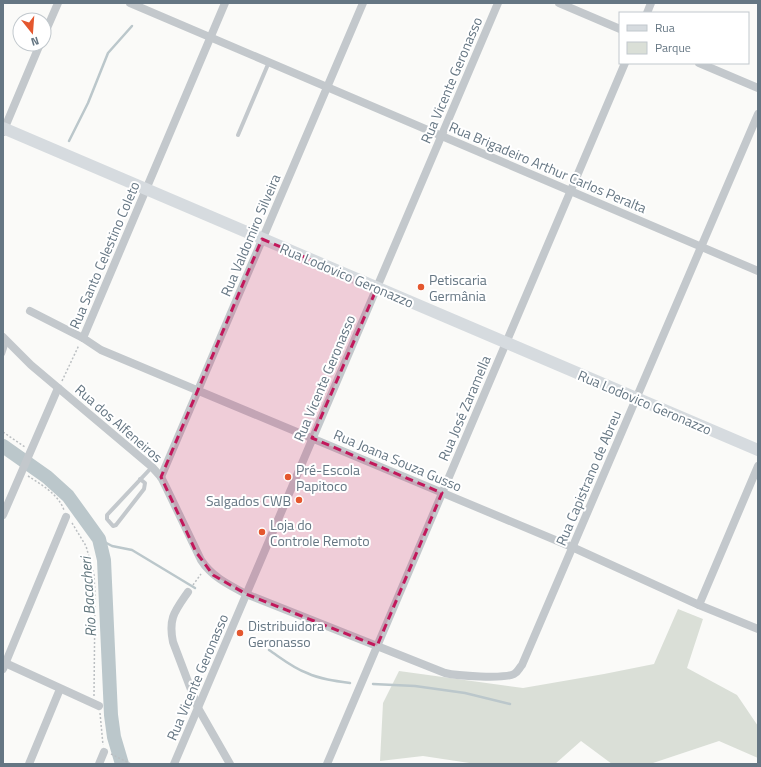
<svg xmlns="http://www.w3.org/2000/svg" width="761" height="767" viewBox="0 0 761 767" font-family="'Titillium Web',sans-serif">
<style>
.green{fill:#dadfd7}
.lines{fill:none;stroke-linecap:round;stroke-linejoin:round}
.stream{stroke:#bbc7cb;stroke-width:2.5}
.river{stroke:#bbc7cb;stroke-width:14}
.path{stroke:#bbbfc2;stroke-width:1.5;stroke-dasharray:2 2;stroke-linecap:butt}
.service{stroke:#c3c8cc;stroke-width:4}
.minor{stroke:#c3c8cc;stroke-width:8}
.secondary{stroke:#d6dbdf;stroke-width:12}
.marked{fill:#c2185b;fill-opacity:0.2;stroke:#c2185b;stroke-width:3;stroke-dasharray:8 5;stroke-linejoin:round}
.poi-dot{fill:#e4572e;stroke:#fff;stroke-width:1.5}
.labels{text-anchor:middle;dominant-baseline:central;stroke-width:4;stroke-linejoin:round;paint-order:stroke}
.street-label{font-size:14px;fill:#657683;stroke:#fff}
.poi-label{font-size:14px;fill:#657683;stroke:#fff;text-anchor:start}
.water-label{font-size:15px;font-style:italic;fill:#60757c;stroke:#fff}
</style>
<rect width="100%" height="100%" fill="#fafaf8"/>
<!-- green -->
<path class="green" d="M678,609L703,619L687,668L737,695L758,726V758L719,741L650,764H612L581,741L555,764H476L423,756L380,761L383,703L399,671L523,688L604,674L654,664Z"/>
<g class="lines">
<!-- stream -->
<g class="stream">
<path d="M69,141L88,103L108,53L132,26"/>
<path d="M99,539L112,546L132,550L195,588"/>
<path d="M269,650C281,658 293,668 307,673C320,679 335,681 350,683"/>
<path d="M373,684L415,686L465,693L510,704"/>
</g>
<!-- river -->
<path class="river" d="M3,446L47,477L68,496L99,539L104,560L111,715L114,737L122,764"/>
<!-- path -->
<g class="path">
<path d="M62,381L79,345"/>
<path d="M3,432L25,447"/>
<path d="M28,476C42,485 58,494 64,510"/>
<path d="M72,523L86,546L94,575L95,596L94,696"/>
<path d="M193,585L201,574"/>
<path d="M100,713L103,745"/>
<path d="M111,754L131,764"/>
</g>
<!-- service -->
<g class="service">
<path d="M238,135L269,62"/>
<path d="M3,354L7,342"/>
<path d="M140,479L145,483L144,489L116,525L113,526L107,519V515L152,467"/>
</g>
<!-- minor -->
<g class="minor">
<path d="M130,3L758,271"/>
<path d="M559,3L620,29"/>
<path d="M647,13L651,3"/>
<path d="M44,35L58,3"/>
<path d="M699,63L758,88"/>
<path d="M3,132L40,44"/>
<path d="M30,311L83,338L101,350L572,547L699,605L758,629"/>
<path d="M3,337L31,365L152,467L161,477L166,487L201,560C212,577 229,585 246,594L445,673C457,676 504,679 514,674C518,672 519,668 522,665L758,114"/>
<path d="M83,338L225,3"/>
<path d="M161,477L363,3"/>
<path d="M3,515L58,388"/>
<path d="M188,592C175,611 168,618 173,642L198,708L230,764"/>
<path d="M699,605L758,466"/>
<path d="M3,662L99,706"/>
<path d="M3,669L66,517"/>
<path d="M29,764L60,689"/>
<path d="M99,764L104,752"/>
<path d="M174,764L498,3"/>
<path d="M327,764L625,63"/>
</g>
<!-- secondary -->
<path class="secondary" d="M3,128L758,450"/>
</g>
<!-- marked area -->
<path class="marked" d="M262,239L377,288L312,438L442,493L377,646L246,594L213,575L196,552L161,477Z"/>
<!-- markers -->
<g class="poi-dot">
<circle cx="421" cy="287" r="4"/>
<circle cx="288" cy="477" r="4"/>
<circle cx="299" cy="500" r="4"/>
<circle cx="262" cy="532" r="4"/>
<circle cx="240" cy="633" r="4"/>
</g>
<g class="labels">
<!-- street labels -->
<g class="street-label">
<text transform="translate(451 80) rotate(-67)">Rua Vicente Geronasso</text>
<text transform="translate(548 167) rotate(23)">Rua Brigadeiro Arthur Carlos Peralta</text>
<text transform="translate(250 235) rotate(-67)">Rua Valdomiro Silveira</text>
<text transform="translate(104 255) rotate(-67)">Rua Santo Celestino Coleto</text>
<text transform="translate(347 275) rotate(23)">Rua Lodovico Geronazzo</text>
<text transform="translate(324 378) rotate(-67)">Rua Vicente Geronasso</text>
<text transform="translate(645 402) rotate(23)">Rua Lodovico Geronazzo</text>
<text transform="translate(464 408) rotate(-67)">Rua José Zaramella</text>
<text transform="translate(119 423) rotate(41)">Rua dos Alfeneiros</text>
<text transform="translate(398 460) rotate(23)">Rua Joana Souza Gusso</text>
<text transform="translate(588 478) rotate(-67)">Rua Capistrano de Abreu</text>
<text transform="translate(197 677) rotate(-67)">Rua Vicente Geronasso</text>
</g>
<!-- poi labels -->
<g class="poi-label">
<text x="429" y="279">Petiscaria<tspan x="429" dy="16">Germânia</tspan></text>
<text x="296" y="469">Pré-Escola<tspan x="296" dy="16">Papitoco</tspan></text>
<text x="291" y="500" text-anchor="end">Salgados CWB</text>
<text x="270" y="524">Loja do<tspan x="270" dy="16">Controle Remoto</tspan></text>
<text x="248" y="625">Distribuidora<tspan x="248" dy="16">Geronasso</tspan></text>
</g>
<!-- water labels -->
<g class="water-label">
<text transform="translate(88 597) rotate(-94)">Rio Bacacheri</text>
</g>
</g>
<!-- border -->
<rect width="761" height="767" fill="none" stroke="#657683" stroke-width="8"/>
<!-- legend -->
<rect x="619" y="12" width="130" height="52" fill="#ffffff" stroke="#c1c8cd"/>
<rect x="627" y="25" width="20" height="6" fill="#d6dbdf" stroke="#c1c8cd"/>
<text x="655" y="32" font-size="12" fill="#657683">Rua</text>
<rect x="627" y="42" width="20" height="12" fill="#dadfd7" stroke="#c1c8cd"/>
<text x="655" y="52" font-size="12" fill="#657683">Parque</text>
<!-- north arrow -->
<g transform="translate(32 32) rotate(163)"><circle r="19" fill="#ffffff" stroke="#c1c8cd"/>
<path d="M0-3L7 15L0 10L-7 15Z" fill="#e4572e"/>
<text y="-6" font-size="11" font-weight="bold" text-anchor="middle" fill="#657683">N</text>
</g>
</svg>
